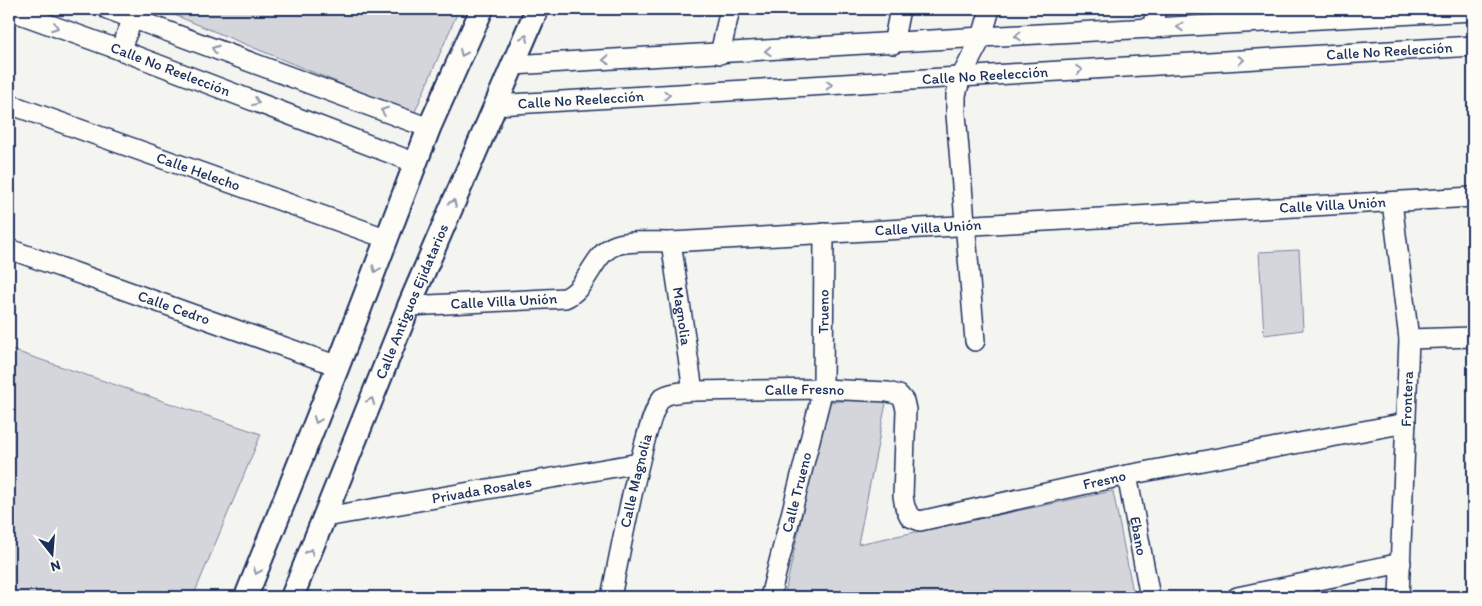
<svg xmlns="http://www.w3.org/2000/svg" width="1482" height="606" viewBox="0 0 1482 606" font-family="Itim,sans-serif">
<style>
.green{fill:#d4d6db;stroke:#78829c}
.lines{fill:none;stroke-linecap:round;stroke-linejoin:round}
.minor-casing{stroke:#1b2f5e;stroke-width:22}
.tertiary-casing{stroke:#1b2f5e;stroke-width:26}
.minor{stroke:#fdfcf7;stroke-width:19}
.tertiary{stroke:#fdfcf7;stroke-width:22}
.oneway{stroke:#8c96aa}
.labels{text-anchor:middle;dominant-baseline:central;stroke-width:4;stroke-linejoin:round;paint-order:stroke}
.street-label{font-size:15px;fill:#1b2f5e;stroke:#fdfcf7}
</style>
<rect width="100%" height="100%" fill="#f4f4f1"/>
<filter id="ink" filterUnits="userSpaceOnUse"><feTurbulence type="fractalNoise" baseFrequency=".02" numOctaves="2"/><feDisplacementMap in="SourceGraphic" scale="10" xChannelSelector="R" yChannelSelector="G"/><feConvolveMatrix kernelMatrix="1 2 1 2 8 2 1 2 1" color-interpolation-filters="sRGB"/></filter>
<g filter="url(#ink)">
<!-- green -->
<g class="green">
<path d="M160,9H459L414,114Z"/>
<path d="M1299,250L1303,330L1264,335L1259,252Z"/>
<path d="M9,349L261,434L193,597H9Z"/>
<path d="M887,398L858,544L1113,491L1134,597H784L827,402Z"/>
</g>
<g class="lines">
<!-- minor casing -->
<g class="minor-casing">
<g id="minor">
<path d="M107,9L429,128"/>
<path id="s1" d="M9,10L120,50L416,163"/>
<path d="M1152,29L1156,9"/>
<path d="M893,44L900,9"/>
<path d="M120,50L137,9"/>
<path d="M720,54L730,9"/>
<path d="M513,65L982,37L1473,11"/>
<path id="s2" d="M9,104L388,239"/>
<path id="s3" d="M496,105L1473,46"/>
<path d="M1392,202L1409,339L1399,597"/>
<path id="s4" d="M671,242L693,391"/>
<path id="s5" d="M9,249L338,366"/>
<path id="s6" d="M409,306L565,298C589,288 592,253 616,245C632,240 653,242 671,242L1473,197"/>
<path d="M1409,339L1473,337"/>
<path d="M975,341L956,114V95L961,77L982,37L990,9"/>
<path id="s7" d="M1127,475L1150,597"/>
<path id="s8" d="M325,517L639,463"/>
<path id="s9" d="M611,597C617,568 646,410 663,397C671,392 684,392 693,391L823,389L888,392L899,395L904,401L906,410L903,496L905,507L910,517L920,521L1127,475L1406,423"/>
<path id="s10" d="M770,597L823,389L824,233"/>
<path d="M1237,597L1401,563"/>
</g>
</g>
<!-- tertiary casing -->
<g class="tertiary-casing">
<g id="tertiary">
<path d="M246,597L338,366L429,128L482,9"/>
<path id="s11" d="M292,597L409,306L537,9"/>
</g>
</g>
<!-- minor -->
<use href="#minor" class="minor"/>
<!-- tertiary -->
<use href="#tertiary" class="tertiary"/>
</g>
<!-- one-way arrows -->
<defs><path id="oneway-chevron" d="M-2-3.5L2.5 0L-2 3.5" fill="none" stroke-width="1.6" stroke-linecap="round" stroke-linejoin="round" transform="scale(1.25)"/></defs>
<g class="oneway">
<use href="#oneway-chevron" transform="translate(55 27) rotate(20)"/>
<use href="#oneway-chevron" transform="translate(1180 27) rotate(177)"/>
<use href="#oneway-chevron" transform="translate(1018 36) rotate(177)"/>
<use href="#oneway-chevron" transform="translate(525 38) rotate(-67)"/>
<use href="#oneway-chevron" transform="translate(215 49) rotate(-160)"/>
<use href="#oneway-chevron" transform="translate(768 51) rotate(177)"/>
<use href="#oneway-chevron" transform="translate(463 53) rotate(114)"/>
<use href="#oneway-chevron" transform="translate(606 60) rotate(177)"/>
<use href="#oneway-chevron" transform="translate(1241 60) rotate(-4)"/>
<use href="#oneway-chevron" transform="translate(1079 70) rotate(-4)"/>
<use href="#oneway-chevron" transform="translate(829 85) rotate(-3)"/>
<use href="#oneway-chevron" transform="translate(667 95) rotate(-3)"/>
<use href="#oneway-chevron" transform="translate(256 102) rotate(21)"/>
<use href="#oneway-chevron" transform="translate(384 111) rotate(-160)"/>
<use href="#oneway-chevron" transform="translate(453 203) rotate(-66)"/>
<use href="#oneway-chevron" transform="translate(376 269) rotate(111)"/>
<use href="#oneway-chevron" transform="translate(371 401) rotate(-68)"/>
<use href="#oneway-chevron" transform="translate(317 420) rotate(111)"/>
<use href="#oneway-chevron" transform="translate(310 552) rotate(-68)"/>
<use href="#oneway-chevron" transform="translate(257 571) rotate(112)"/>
</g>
</g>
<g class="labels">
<!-- street labels -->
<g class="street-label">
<text stroke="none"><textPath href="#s3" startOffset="895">Calle No Reelección</textPath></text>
<text stroke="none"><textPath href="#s1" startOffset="172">Calle No Reelección</textPath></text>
<text stroke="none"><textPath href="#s3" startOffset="490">Calle No Reelección</textPath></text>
<text stroke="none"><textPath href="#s3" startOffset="85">Calle No Reelección</textPath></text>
<text stroke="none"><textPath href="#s2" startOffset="201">Calle Helecho</textPath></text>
<text stroke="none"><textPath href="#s6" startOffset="949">Calle Villa Unión</textPath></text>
<text stroke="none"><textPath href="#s6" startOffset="544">Calle Villa Unión</textPath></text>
<text stroke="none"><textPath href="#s6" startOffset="95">Calle Villa Unión</textPath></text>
<text stroke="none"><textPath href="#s11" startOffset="319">Calle Antiguos Ejidatarios</textPath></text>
<text stroke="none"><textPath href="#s5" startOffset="175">Calle Cedro</textPath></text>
<text stroke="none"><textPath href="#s10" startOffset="292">Trueno</textPath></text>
<text stroke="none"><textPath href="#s4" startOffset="75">Magnolia</textPath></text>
<text stroke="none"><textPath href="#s9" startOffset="350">Calle Fresno</textPath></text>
<text transform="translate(1407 399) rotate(-88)">Frontera</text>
<text stroke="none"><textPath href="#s9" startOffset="770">Fresno</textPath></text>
<text stroke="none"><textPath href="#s9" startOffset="119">Calle Magnolia</textPath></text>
<text stroke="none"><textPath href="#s8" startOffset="159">Privada Rosales</textPath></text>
<text stroke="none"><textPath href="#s10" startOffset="108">Calle Trueno</textPath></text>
<text stroke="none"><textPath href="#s7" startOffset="62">Ebano</textPath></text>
</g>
</g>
<!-- margin -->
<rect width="1482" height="606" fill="none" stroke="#fdfcf7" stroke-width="30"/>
<rect x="15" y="15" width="1452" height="576" fill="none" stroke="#1b2f5e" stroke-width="2" filter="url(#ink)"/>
<!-- north arrow -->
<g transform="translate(52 554) rotate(163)" stroke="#fdfcf7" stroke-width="4" paint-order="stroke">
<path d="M0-4L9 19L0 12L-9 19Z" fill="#1b2f5e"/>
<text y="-8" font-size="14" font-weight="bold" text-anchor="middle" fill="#1b2f5e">N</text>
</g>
</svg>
